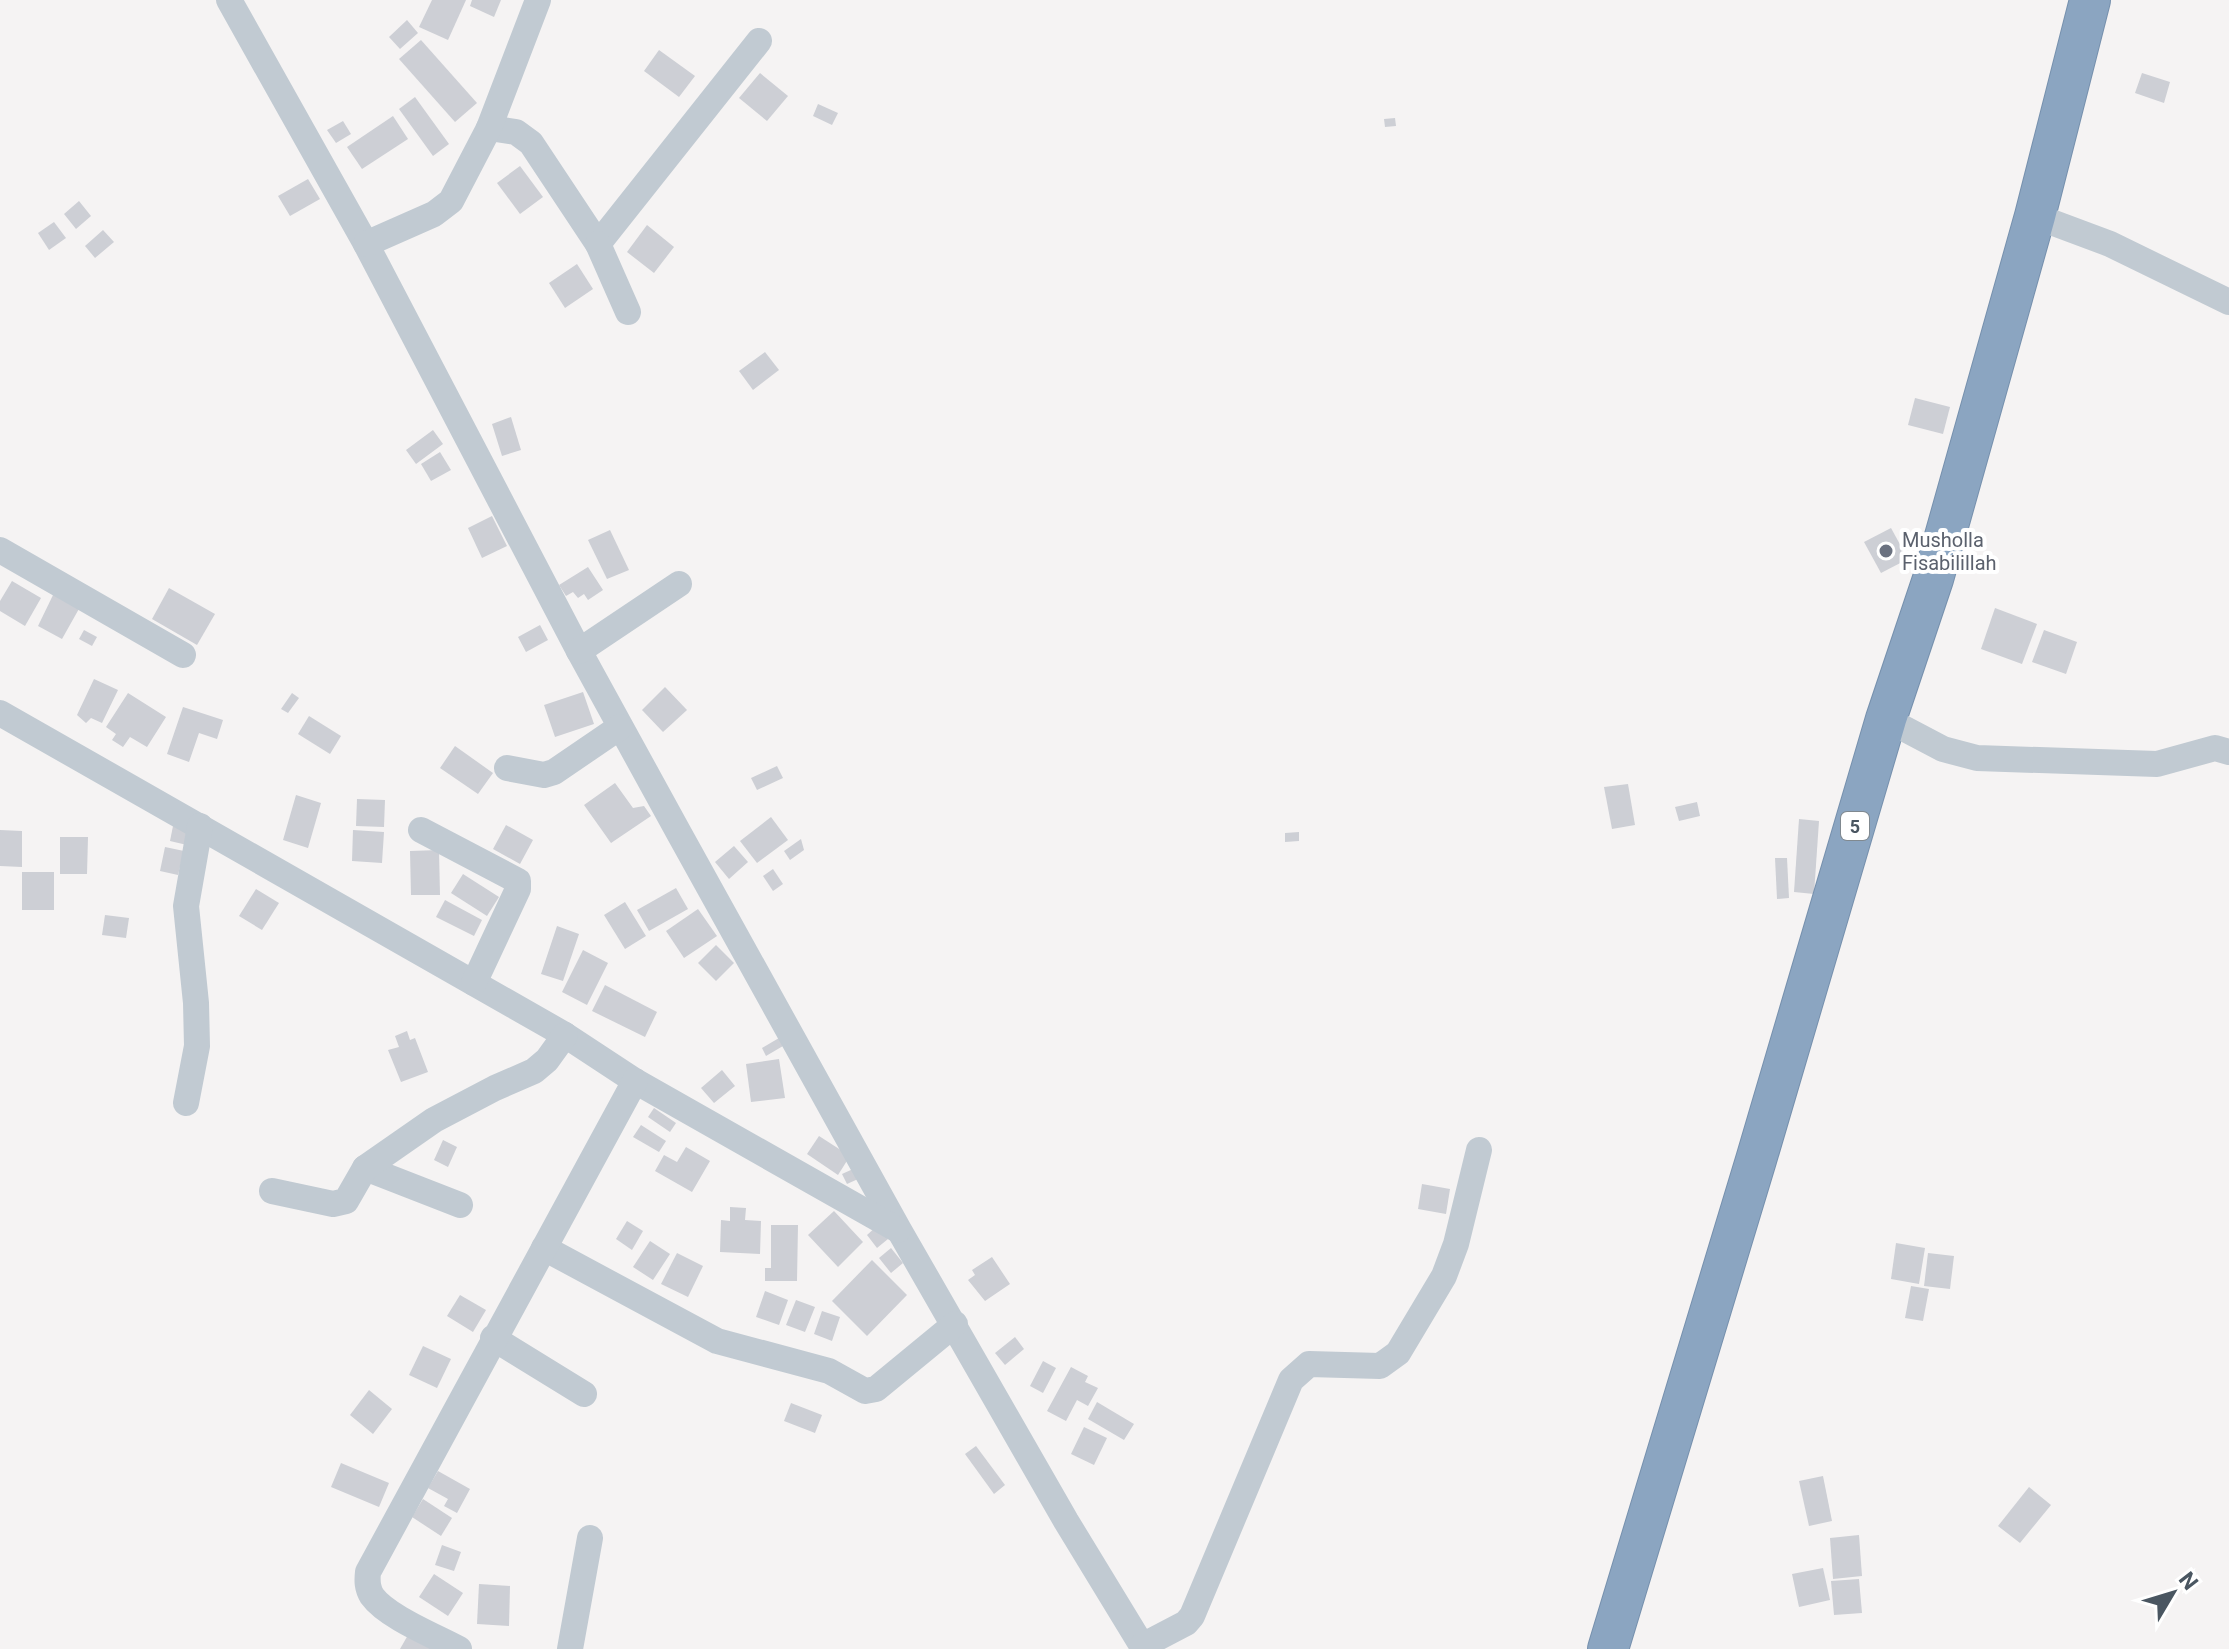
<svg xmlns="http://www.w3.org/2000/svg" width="2229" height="1649" viewBox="0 0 2229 1649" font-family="Roboto,sans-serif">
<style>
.building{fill:#cdcfd5}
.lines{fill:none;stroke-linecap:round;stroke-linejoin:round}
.highway-casing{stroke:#7690ad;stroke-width:42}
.minor{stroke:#c1cad2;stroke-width:26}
.highway{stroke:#8ba5c1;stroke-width:40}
.worship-dot{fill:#6b7280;stroke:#fff;stroke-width:3}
.labels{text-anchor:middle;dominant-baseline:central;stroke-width:8;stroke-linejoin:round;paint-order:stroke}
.shield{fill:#fff;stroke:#808990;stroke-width:2}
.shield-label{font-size:18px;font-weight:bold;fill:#4a5661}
.worship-label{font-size:20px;fill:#5b616d;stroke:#fff;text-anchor:start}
</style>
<rect width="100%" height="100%" fill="#f5f3f3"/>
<!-- building -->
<g class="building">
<path d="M432,0H466L448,40L419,27Z"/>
<path d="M472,0H501L494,17L470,6Z"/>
<path d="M407,20L418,33L400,49L389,37Z"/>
<path d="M421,40L477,103L455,122L399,59Z"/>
<path d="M659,50L695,76L679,97L644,71Z"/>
<path d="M760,73L788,96L767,121L739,98Z"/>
<path d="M2142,73L2170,82L2164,103L2135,93Z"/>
<path d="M415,97L449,144L433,156L399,109Z"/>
<path d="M818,104L838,113L832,125L813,116Z"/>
<path d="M393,116L408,139L362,169L347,147Z"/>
<path d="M1395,118L1396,126L1385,127L1384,119Z"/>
<path d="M343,121L351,134L336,143L327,130Z"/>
<path d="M520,166L543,197L520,214L497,183Z"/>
<path d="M308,179L320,199L290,216L278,196Z"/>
<path d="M79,201L91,216L76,229L64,214Z"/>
<path d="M54,222L66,238L49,250L38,233Z"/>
<path d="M647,225L674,247L654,273L627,252Z"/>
<path d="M103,230L114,242L95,258L85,246Z"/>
<path d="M577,264L593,289L565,308L549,283Z"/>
<path d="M765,352L779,370L753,390L739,371Z"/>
<path d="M1915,398L1950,407L1943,434L1908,425Z"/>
<path d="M511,417L521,450L502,456L492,424Z"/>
<path d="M433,430L443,444L416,464L406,450Z"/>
<path d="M440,452L451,470L431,481L421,464Z"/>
<path d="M492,516L507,546L482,558L468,528Z"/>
<path d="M1891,528L1908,559L1881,573L1864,542Z"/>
<path d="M610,530L629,570L607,579L588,540Z"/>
<path d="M588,567L603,590L588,600L584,594L578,598L573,592L566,596L559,585Z"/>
<path d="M12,581L41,598L25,626L0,611V601Z"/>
<path d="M169,588L215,614L197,645L152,619Z"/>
<path d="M54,593L80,607L62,639L38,626Z"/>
<path d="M1995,608L2037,624L2022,664L1981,649Z"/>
<path d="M540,625L548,640L526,652L518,637Z"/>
<path d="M84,630L97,637L92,646L79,639Z"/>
<path d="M2044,630L2077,642L2066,674L2032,662Z"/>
<path d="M94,679L118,690L102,723L91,718L86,723L77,715Z"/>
<path d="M665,687L687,710L663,732L642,710Z"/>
<path d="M583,692L594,724L555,737L544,705Z"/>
<path d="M128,693L166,717L147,747L130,737L123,747L112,740L116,734L106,727Z"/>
<path d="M292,693L299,698L288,713L281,709Z"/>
<path d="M183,707L223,720L217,739L199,733L189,762L167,754Z"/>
<path d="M309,716L341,736L330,754L298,734Z"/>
<path d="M455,746L493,773L478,794L440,768Z"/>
<path d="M777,766L783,778L757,790L751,778Z"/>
<path d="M615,783L633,808L644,806L651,816L611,843L584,805Z"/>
<path d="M1628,784L1635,825L1612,829L1604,787Z"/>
<path d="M296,795L321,803L308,848L283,840Z"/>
<path d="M357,799L385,800L384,827L356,826Z"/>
<path d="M1697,802L1700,816L1679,821L1675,807Z"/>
<path d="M771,817L788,840L757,863L740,841Z"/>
<path d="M1799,819L1819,821L1814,894L1794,892Z"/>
<path d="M506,825L533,840L520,864L493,849Z"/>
<path d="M173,826L191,831L187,845L170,841Z"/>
<path d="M0,830L22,831V867L0,866Z"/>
<path d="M353,830L384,832L382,863L352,861Z"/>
<path d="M1299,832V841L1285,842V833Z"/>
<path d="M60,837H88L87,874H60Z"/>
<path d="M801,839L804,850L790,860L784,851Z"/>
<path d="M734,846L748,862L729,879L715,862Z"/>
<path d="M165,847L184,851L178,875L160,871Z"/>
<path d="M439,850L440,895H411L410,851Z"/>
<path d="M1775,858H1787L1789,898L1777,899Z"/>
<path d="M773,869L783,884L773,891L763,876Z"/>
<rect x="22" y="872" width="32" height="38"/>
<path d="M463,874L499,897L487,916L451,893Z"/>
<path d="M676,888L688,909L649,931L637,910Z"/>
<path d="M256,889L279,903L262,930L239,916Z"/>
<path d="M445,900L482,920L474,936L436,917Z"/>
<path d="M625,902L646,936L625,949L604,915Z"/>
<path d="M698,909L717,936L684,958L666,931Z"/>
<path d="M105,915L129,918L126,938L102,935Z"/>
<path d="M557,926L579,934L563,981L541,974Z"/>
<path d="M716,945L734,963L716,981L698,963Z"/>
<path d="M583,950L608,963L587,1005L562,992Z"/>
<path d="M605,985L657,1012L645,1037L592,1011Z"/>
<path d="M407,1031L410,1040L415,1038L428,1072L401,1082L388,1050L399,1047L395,1036Z"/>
<path d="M779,1038L783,1046L766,1056L762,1048Z"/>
<path d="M779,1059L785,1098L751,1102L746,1064Z"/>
<path d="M722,1070L735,1086L714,1103L701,1088Z"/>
<path d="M654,1108L676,1123L670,1132L648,1117Z"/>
<path d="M641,1125L666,1141L659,1152L633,1137Z"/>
<path d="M819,1136L850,1156L838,1175L807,1154Z"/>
<path d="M443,1140L457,1147L448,1167L434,1160Z"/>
<path d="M686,1147L710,1161L692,1192L655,1171L664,1155L677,1162Z"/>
<path d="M853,1169L858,1179L847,1184L842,1174Z"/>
<path d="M1422,1184L1450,1189L1446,1214L1418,1209Z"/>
<path d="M730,1207L746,1208L745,1220L761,1221L760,1254L720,1252L721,1220L730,1221Z"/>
<path d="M834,1211L863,1242L838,1267L808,1235Z"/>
<path d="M627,1221L643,1231L632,1250L616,1239Z"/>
<path d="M771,1225H798L797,1281H765V1268H771Z"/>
<path d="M877,1226L888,1239L877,1248L867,1235Z"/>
<path d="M650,1241L670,1254L653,1280L633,1267Z"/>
<path d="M1896,1243L1925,1248L1919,1284L1891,1279Z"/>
<path d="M891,1248L903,1263L891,1273L879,1258Z"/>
<path d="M677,1253L703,1266L688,1297L661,1284Z"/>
<path d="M1928,1253L1954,1256L1950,1289L1924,1286Z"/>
<path d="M992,1257L1010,1284L985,1301L968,1280L975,1275L972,1270Z"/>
<path d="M872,1260L907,1295L867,1336L832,1301Z"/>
<path d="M1911,1286L1929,1289L1923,1321L1905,1318Z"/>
<path d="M765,1291L788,1300L779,1325L756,1317Z"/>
<path d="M460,1295L486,1310L473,1332L447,1316Z"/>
<path d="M796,1300L815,1307L805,1332L786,1325Z"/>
<path d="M822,1311L840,1317L832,1341L814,1334Z"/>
<path d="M1015,1337L1024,1349L1005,1365L995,1353Z"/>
<path d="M423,1346L451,1359L437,1388L409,1375Z"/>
<path d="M1043,1361L1056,1368L1043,1393L1030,1386Z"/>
<path d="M1071,1367L1088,1376L1085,1382L1098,1388L1088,1406L1077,1400L1066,1421L1047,1411Z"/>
<path d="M369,1390L392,1409L373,1434L350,1415Z"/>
<path d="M1097,1402L1134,1424L1124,1440L1088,1419Z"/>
<path d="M791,1403L822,1415L815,1433L784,1421Z"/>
<path d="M1084,1427L1107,1438L1094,1465L1071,1454Z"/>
<path d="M976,1446L1005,1485L994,1494L965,1454Z"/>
<path d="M341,1463L389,1483L379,1507L331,1487Z"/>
<path d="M438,1471L470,1489L457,1513L444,1506L448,1499L428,1488Z"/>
<path d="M1823,1476L1832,1521L1809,1526L1799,1481Z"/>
<path d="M2029,1487L2051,1505L2020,1543L1998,1526Z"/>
<path d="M423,1499L452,1518L441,1536L412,1517Z"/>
<path d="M1859,1535L1862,1576L1833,1579L1830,1538Z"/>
<path d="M442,1545L461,1552L454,1571L435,1565Z"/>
<path d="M1823,1568L1830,1600L1799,1607L1792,1574Z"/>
<path d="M434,1574L463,1593L448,1616L419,1597Z"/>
<path d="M1859,1579L1862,1613L1834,1615L1831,1581Z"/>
<path d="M479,1584L510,1586L509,1626L477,1624Z"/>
<path d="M408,1635L433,1649H400Z"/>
</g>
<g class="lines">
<!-- highway casing -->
<g class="highway-casing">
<path id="highway" d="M1608,1649L1756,1160L1886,719L1933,579L2035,216L2090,0"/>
</g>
<!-- minor -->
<g class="minor">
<path d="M229,0L366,244L579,651L680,835L899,1230L1066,1521L1144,1649"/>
<path d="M489,128L516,132L531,143L598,244L759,41"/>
<path d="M2035,216L2110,244L2229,302"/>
<path d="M366,244L434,214L451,201L489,128L538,0"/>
<path d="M598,244L628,312"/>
<path d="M0,550L183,655"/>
<path d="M579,651L679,584"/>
<path d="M0,713L565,1035L635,1081L898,1230"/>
<path d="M1886,719L1943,749L1977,758L2157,764L2215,748L2229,752"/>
<path d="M507,768L544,775L554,772L620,727"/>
<path d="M421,830L518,881V889L474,983"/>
<path d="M186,1103L197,1046L196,1003L186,906L200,826"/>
<path d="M365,1168L460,1205"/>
<path d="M272,1191L333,1204L346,1201L365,1168L434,1120L495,1088L534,1071L547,1060L565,1035"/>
<path d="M544,1248L717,1341L829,1371L865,1391L876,1389L955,1324"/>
<path d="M493,1338L584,1394"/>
<path d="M1142,1646L1186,1623L1192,1616L1291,1380L1309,1364L1380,1366L1398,1353L1444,1276L1456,1244L1479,1150"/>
<path d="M459,1649C435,1636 387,1617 372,1596C367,1588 367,1581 368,1572L635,1081"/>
<path d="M570,1649L590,1538"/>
</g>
<!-- highway -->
<use href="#highway" class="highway"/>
</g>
<!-- markers -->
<circle class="worship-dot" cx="1886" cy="551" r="8"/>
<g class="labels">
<!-- shield labels -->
<rect class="shield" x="1841" y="812" width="28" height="28" rx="6"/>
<g class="shield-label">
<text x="1855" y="826">5</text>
</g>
<!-- worship labels -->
<g class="worship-label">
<text x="1902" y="540">Musholla<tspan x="1902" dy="23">Fisabilillah</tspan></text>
</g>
</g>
<!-- north arrow -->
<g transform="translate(2173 1593) rotate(52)" stroke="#ffffff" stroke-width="6" paint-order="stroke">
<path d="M0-6L14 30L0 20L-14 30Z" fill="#4a5661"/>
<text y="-12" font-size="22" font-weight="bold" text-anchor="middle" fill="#4a5661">N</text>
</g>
</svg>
